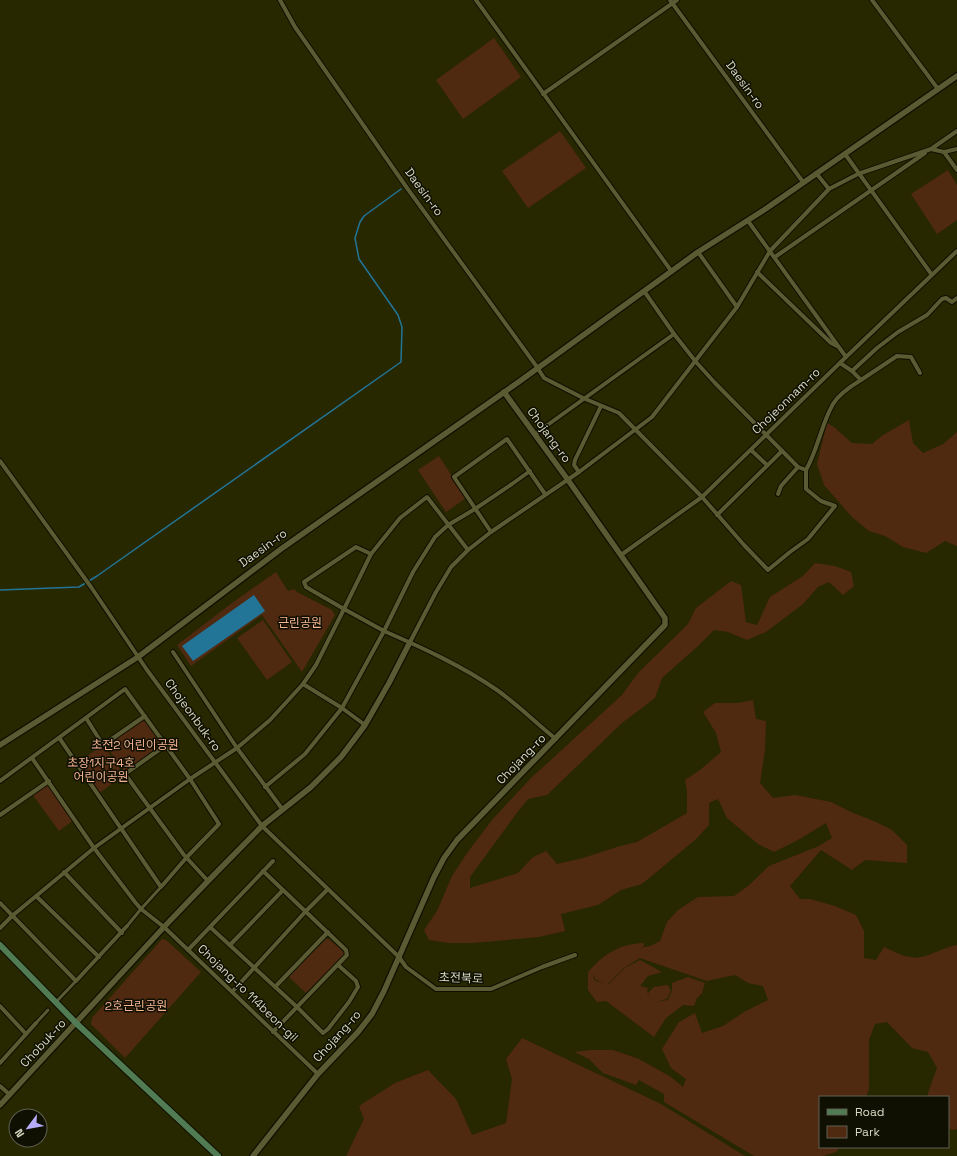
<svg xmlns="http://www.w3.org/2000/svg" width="957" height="1156" viewBox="0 0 957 1156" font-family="'Space Grotesk','Noto Sans KR',sans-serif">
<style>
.green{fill:#502911}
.water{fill:#227597}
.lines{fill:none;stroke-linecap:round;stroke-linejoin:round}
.stream{stroke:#227597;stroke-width:1.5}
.pedestrian-casing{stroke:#101000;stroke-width:5}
.minor-casing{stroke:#101000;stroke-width:6}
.tertiary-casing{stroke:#101000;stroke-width:8}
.secondary-casing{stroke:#101000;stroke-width:8}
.pedestrian{stroke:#5a5b33;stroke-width:3}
.minor{stroke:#5a5b33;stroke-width:4}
.tertiary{stroke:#5a5b33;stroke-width:5.5}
.secondary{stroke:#507b53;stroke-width:6}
.labels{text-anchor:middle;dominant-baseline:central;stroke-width:3;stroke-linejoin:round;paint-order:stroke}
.street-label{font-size:12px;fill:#d8dac4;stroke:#0f0f02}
.park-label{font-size:12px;fill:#f5b592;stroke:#0f0f02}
</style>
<rect width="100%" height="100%" fill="#272700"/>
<!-- green -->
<g class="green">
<path d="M494,38L521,77L463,119L436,80Z"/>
<path d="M560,131L586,168L528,208L502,171Z"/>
<path d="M948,170L957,185V220L937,234L911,194Z"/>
<path d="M909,420L913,443L923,453L943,444L957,432V546L945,541L926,553L903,547L885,536L869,531L852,517L824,485L817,464L827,423L834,427L852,443L872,444L883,435Z"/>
<path d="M439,456L466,498L446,512L418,470Z"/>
<path d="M815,563L835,566L851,572L854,586L843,595L829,582L818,587L803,604L766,632L747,640L728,632L714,630L698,646L662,678L655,698L622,723L547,795L528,799L516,814L470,877V888L518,873L533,857L546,851L557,864L583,858L620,846L637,842L687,813V791L685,780L700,770L721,752L716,733L703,712L715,703H738L753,700L756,719L766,721L765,750L760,783L773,798L795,795L831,802L851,812L876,822L892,830L907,845V863L865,860L852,870L821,850L790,886L800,899H810L835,906L856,915L864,931V958L876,960L884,947C895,952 909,960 921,957C933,955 944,947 957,945V1129L953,1130L948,1128V1097H928V1093L937,1068L928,1052L912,1048L887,1022L875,1024L869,1040V1089L866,1097H820V1147H840L836,1152L823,1156H754L664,1102V1094L639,1080L636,1085L603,1073L589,1059L574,1052L591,1050H613L639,1059L671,1077L683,1087L686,1079L671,1068L662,1049L679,1022L695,1013L702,1033L723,1026L744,1012L768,1000L763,986L748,983L735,975L707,981L640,958L624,968L607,985L595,979L593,973L594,980L608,985L625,968L640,960L662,972L648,976L640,986L648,988L647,992L654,1002L648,993L654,987L668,985L671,991L667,999L655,1002L668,1000L672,991V983L688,977L705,983L702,993L697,998L694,1006L683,1005L666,1018L654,1037L606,1001L597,1002L588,990V972C604,954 619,944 644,943V946L640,948L650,946L660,941L667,922L678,910L698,897L734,896L748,886L769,866L819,846L832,838L826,823L798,840L774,852L758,844L727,818L718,799L709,803V825L695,840L642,884L621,890L598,905L561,914L565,931L539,937L473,943H449L429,940L424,930L437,911L452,876L467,853L492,820L531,778L622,695L638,673L688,624L696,608L731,581L741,585L746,622L757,625L770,597L803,576Z"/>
<path d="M276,572L288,591L294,589L297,592L332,610L335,615L302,672L262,615L191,666L177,645L236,600Z"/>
<path d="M263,620L292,662L267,680L237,638Z"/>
<path d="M144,720L162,745L125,772L106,746Z"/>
<path d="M103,745L124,775L98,794L77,763Z"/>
<path d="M48,782L75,819L59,831L32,794Z"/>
<path d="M162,939L166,940L201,972L125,1058L91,1024L92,1018Z"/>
<path d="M326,939H329L343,951L344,954L306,993L289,977Z"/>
<path d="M522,1038L661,1104L745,1156H346L364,1119L359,1106L395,1083L428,1070L456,1099L472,1135L506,1123L512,1079L506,1059Z"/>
</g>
<!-- water -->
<path class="water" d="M254,595L265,611L193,661L182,646Z"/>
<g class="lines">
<!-- stream -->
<path class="stream" d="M0,590L79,587L97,576L401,362L402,327L398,315L359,259L355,238L360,222L364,216L401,189"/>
<!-- pedestrian casing -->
<g class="pedestrian-casing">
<g id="pedestrian">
<path d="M127,926L141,909L161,887"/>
<path d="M56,1002L76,981"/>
<path d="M36,1023L48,1010"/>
</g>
</g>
<!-- minor casing -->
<g class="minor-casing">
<g id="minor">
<path d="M280,0L295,27L407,188L537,367L544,378L583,398L619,413L702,497L744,545L768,570L790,552L808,539L835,506L821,501L806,489V470L798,467L715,383L696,362L674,334L644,291"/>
<path d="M476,0L672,272"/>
<path d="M670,0L803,182"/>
<path d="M872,0L938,89"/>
<path d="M543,94L677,0"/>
<path d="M931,149L957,131"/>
<path d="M944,152L957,170"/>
<path d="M845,154L932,275"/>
<path d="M816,173L829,189"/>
<path d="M748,221L846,357"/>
<path d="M698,252L737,307"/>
<path d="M775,257L925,153"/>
<path d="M757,272L831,343L837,346"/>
<path d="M840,363L852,371L877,348L898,332L927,315L942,299L946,298L952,302L957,298"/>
<path d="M861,380L897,356L911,357L920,373"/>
<path d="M535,434L674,334"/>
<path d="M751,450L767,465"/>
<path d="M0,461L91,587L147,670L262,826L399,957L406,967L436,989H491L542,967L575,955"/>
<path d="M806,470C818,449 821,425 833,404C839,394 851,386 861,380L852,371"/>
<path d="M579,472L574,465L575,460L601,406"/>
<path d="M778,494L781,486L798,467"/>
<path d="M717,515L782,451"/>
<path d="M491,532L454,477L507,439L545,494"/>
<path d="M356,547L371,554L344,609L306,587L304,582Z"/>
<path d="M371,554L400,518L427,497L468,550"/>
<path d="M621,555L702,497L846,357L957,251"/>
<path d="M410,642L436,592L451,567L468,550L491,532L579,472L652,417L737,307L770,251L829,189L858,174L931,149L944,152L957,149"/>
<path d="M173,652L237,748L283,810"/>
<path d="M86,718L103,745L145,716"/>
<path d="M365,725L342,708L384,631C423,648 462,666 497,690C518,705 536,723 556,739"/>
<path d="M166,745L125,774L184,855L208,881"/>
<path d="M32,758L94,848L135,902L141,909L164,927L318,1074"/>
<path d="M0,781L125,689L190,779L219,824L187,857L161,887L60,739"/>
<path d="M265,787L305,754L342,708L303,684"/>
<path d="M0,815L49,781"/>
<path d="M263,871L346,950L347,955L273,1032"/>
<path d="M64,872L122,933"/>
<path d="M36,896L99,957"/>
<path d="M0,903L76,981L127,926"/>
<path d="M210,927L297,1007L323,1033L328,1029L349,1002L358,987L356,981L338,965"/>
<path d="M0,928L12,916L94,848L190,779L237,748L270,720L303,684L316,665L344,609L384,631L413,572L435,537L448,525L475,509L512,484L530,471"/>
<path d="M230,945L283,890"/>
<path d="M188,950L273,861"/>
<path d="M275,987L328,932"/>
<path d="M232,992L306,911L327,890"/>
<path d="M0,1006L26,1034"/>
<path d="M0,1063L36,1023"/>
<path d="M0,1086L9,1094"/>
</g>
</g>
<!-- tertiary casing -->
<g class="tertiary-casing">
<g id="tertiary">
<path d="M0,745L138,657L281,549L520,381L698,252L764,210L957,76"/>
<path d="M0,1105L164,927L208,881L262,826L311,787L341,757L365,725L389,683L410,642"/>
<path d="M253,1156L318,1074L358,1032L372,1014L384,991L434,877L444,858L457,840L665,625V618L568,480L504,392"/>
</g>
</g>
<!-- secondary casing -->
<g class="secondary-casing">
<path id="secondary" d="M0,945L76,1023L218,1156"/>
</g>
<!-- pedestrian -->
<use href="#pedestrian" class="pedestrian"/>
<!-- minor -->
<use href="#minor" class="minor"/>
<!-- tertiary -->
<use href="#tertiary" class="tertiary"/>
<!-- secondary -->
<use href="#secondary" class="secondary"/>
</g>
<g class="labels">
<!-- street labels -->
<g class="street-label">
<text transform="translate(745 85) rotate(54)">Daesin-ro</text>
<text transform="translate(424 192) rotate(54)">Daesin-ro</text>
<text transform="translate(786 401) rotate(-44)">Chojeonnam-ro</text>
<text transform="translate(549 435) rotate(54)">Chojang-ro</text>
<text transform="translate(263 548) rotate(-36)">Daesin-ro</text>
<text transform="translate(193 715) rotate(54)">Chojeonbuk-ro</text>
<text transform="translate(521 759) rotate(-46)">Chojang-ro</text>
<text transform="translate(461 978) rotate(2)">초전북로</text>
<text transform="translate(248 993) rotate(44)">Chojang-ro 114beon-gil</text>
<text transform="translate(337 1036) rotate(-48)">Chojang-ro</text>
<text transform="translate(43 1043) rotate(-47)">Chobuk-ro</text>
</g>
<!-- park labels -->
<g class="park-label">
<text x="300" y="623">근린공원</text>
<text x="135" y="745">초전2 어린이공원</text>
<text x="101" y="763">초장1지구4호<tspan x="101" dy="14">어린이공원</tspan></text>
<text x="136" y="1006">2호근린공원</text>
</g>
</g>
<!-- legend -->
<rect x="819" y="1096" width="130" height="52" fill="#0f0f02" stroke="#5f6050"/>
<rect x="827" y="1109" width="20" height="6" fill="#507b53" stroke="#5f6050"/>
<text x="855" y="1116" font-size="12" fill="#d8dac4">Road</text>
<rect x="827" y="1126" width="20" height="12" fill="#502911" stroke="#5f6050"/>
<text x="855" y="1136" font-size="12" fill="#d8dac4">Park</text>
<!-- north arrow -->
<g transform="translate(28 1128) rotate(238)"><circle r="19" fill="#0f0f02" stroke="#5f6050"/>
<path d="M0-3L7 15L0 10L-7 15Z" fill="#b6acf8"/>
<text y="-6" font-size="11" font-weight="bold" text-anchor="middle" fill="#d8dac4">N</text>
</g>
</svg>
